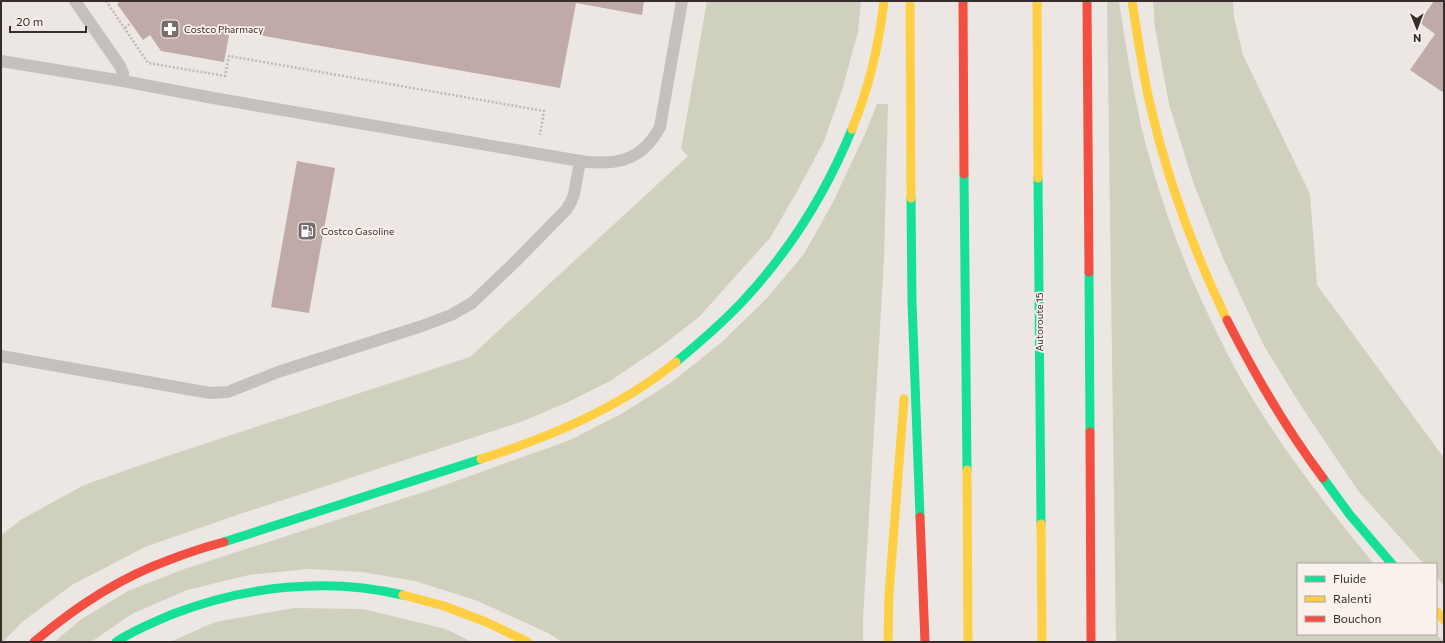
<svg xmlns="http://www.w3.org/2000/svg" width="1445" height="643" viewBox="0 0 1445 643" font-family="Commissioner,sans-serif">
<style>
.green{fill:#d0d0bf}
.building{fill:#bfaaa7}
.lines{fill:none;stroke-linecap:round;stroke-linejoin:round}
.path{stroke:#bfb8b5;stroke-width:2.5;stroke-dasharray:2 2;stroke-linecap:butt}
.lane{stroke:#c6c0bd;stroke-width:12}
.fast{stroke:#16e098;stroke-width:9}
.slow{stroke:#ffcf43;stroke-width:9}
.jam{stroke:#f24e42;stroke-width:9}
.labels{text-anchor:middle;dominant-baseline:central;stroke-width:3.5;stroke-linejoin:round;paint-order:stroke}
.poi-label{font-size:10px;fill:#372d2b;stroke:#f9f1ec;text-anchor:start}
.street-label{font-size:10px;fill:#372d2b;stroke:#f9f1ec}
</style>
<rect width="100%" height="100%" fill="#ede7e4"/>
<!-- green -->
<g class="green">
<path d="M707,1H861L858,32L842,90L824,141L799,188L770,238L699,317L659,348L610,381L568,402L521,422L231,517L145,547L72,585L22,622L3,642H1V535L22,519L84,485L164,457L470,357L688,156L681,149Z"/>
<path d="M1107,1H1119C1125,43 1132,84 1141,125C1159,200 1186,272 1221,341C1228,355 1235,369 1243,383C1281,447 1326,506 1374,564H1298V634H1436L1444,642H1116Z"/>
<path d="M1153,1H1233L1234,17L1243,55L1310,194L1317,285L1444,458V586L1436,577V564H1424L1359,492L1301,406L1263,344L1223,258L1193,182L1169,104L1155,28Z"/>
<path d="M877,104H888L884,259L863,619V642H562L548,633L478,601L415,581L362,572L309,569L249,575L187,590L132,614L91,642H54L80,620L128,591L184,569L439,487L570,440L621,414L672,382L723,341L766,299L804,254L833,202L865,134Z"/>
<path d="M294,608L363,609L446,629L472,642H170L215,622Z"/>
</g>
<!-- building -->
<g class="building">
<path d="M121,1H644L642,15L576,3L560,88L230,30L224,62L161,51L150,35L143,40L117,4Z"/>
<path d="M1434,1H1444V93L1410,70L1435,34L1419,22Z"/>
<path d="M297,161L335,168L309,313L271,307Z"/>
</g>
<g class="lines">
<!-- path -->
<g class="path">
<path d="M106,1L148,63L225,76L229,56L544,111L540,135"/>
<path d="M125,28L131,23"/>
</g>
<!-- lane -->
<g class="lane">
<path d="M1,61L123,81"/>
<path d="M580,161C616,166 642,161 660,127L682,1"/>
<path d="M1,356L210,393L228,392L278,372L422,326L451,315L472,303L514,263L566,210L571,202L574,194L580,161L213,98L123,81V73L120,66L75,1"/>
</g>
<!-- fast -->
<g class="fast">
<path d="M964,174L967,470"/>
<path d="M1038,178L1041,524"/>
<path d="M911,198L912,302L920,517"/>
<path d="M1089,272L1090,432"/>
<path d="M676,362C699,343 721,324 741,303C789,252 826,193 852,129"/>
<path d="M1323,478L1350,515L1392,564"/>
<path d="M224,542L481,459"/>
<path d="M116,642C134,630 154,622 173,614C246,586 327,577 403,595"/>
</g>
<!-- slow -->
<g class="slow">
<path d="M910,1L911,198"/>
<path d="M1037,1L1038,178"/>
<path d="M1132,1C1137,34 1142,67 1149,100C1166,176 1193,250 1227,320"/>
<path d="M852,129C869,88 879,45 884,1"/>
<path d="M481,459C550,437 619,408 676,362"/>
<path d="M967,470L968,642"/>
<path d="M1041,524L1042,642"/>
<path d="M403,595L444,606L486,622L528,642"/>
<path d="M1436,611L1444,620"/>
<path d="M888,642L889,594L904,399"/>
</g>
<!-- jam -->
<g class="jam">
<path d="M963,1L964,174"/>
<path d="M1087,1L1089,272"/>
<path d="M1227,320C1255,375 1286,429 1323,478"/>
<path d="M1090,432L1091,642"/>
<path d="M920,517L925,642"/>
<path d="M34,642C74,608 119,578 169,560C187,553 205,547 224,542"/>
</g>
</g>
<!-- icons -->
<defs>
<g id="pharmacy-square" transform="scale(1)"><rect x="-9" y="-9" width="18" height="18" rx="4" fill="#776e6c" stroke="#f9f1ec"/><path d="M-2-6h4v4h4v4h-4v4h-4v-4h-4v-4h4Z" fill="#fff"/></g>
<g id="fuel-square" transform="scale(1)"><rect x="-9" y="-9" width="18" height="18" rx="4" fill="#776e6c" stroke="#f9f1ec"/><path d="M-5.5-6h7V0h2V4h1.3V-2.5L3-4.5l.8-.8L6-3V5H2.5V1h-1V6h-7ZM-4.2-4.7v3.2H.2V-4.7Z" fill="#fff"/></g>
</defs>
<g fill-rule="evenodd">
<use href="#pharmacy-square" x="170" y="29"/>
<use href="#fuel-square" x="307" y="231"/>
</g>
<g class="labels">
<!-- poi labels -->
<g class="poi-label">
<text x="184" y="29">Costco Pharmacy</text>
<text x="321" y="231">Costco Gasoline</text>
</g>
<!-- street labels -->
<g class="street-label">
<text transform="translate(1039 322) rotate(-90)">Autoroute 15</text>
</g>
</g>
<!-- border -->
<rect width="1445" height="643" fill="none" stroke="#372d2b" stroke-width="4"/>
<!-- legend -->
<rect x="1297" y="563" width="140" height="72" fill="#f9f1ec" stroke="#aba39f"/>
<rect x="1305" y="576" width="20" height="6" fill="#16e098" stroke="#aba39f"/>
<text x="1333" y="583" font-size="12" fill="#372d2b">Fluide</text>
<rect x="1305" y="596" width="20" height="6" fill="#ffcf43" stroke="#aba39f"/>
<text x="1333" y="603" font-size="12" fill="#372d2b">Ralenti</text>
<rect x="1305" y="616" width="20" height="6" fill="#f24e42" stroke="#aba39f"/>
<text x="1333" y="623" font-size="12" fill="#372d2b">Bouchon</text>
<!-- north arrow -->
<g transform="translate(1417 28) rotate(179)" stroke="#f9f1ec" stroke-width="3" paint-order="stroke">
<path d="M0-3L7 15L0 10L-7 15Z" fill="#372d2b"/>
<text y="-6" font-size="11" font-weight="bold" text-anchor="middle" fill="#372d2b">N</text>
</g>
<!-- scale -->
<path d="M10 26v6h76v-6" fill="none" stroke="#372d2b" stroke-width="2"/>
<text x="16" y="26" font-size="12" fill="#372d2b" stroke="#f9f1ec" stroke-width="3" paint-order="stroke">20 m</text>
</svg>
